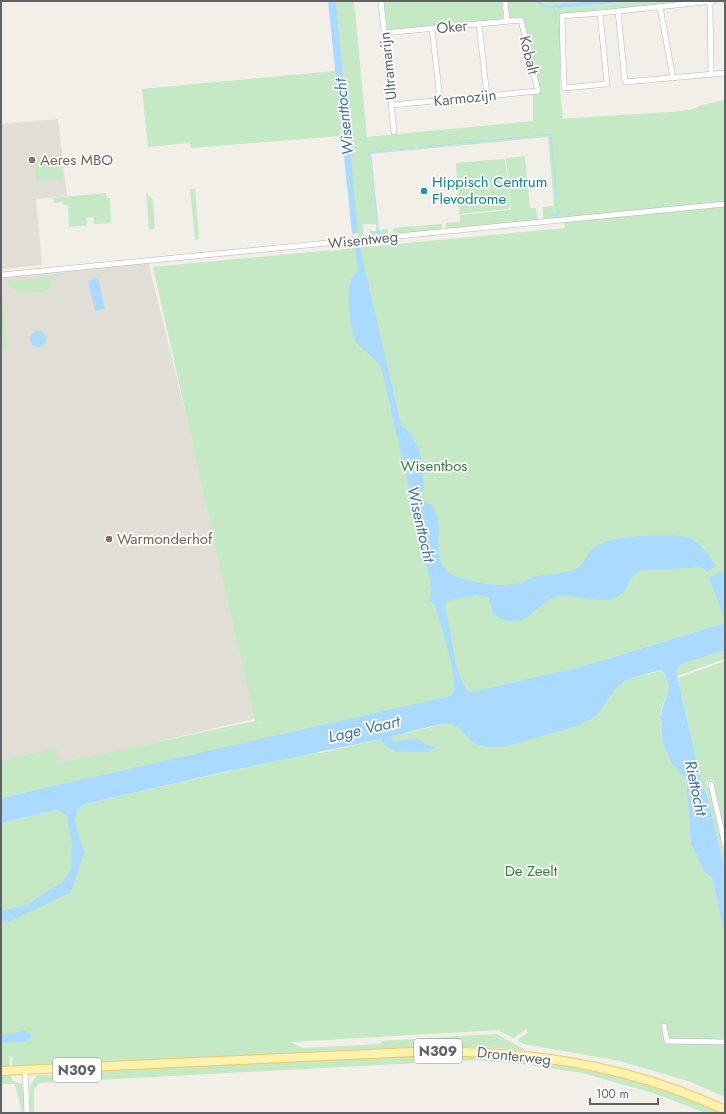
<svg xmlns="http://www.w3.org/2000/svg" width="726" height="1114" viewBox="0 0 726 1114" font-family="Jost,sans-serif">
<style>
.education{fill:#e1ded6}
.green{fill:#c5e8c5;fill-rule:evenodd}
.water{fill:#aadaff}
.lines{fill:none;stroke-linecap:round;stroke-linejoin:round}
.stream{stroke:#aadaff;stroke-width:1.5}
.street-casing{stroke:#b5b8bc;stroke-width:6}
.primary-casing{stroke:#f2c960;stroke-width:10}
.street{stroke:#fff;stroke-width:5}
.primary{stroke:#fff2af;stroke-width:8}
.education-dot{fill:#8d6e63;stroke:#fff;stroke-width:1.5}
.culture-dot{fill:#0f9aa8;stroke:#fff;stroke-width:1.5}
.labels{text-anchor:middle;dominant-baseline:central;stroke-width:3.5;stroke-linejoin:round;paint-order:stroke}
.shield{fill:#fff;stroke:#8f9295;stroke-width:1}
.shield-label{font-size:14px;font-weight:bold;fill:#5f6368}
.street-label{font-size:15px;fill:#5f6368;stroke:#fff}
.education-label{font-size:15px;fill:#785e54;stroke:#fff;text-anchor:start}
.culture-label{font-size:15px;fill:#0d838f;stroke:#fff;text-anchor:start}
.park-label{font-size:15px;fill:#348238;stroke:#fff}
.water-label{font-size:16px;font-style:italic;fill:#4174aa;stroke:#fff}
</style>
<rect width="100%" height="100%" fill="#f1efe8"/>
<!-- education -->
<g class="education">
<path d="M58,119L67,196L36,199L42,265L1,269V124Z"/>
<path d="M148,262L261,717L56,766L1,773V276Z"/>
</g>
<!-- green -->
<g class="green">
<path d="M336,1H354L367,137L533,121V93L539,92L523,18H510L507,1H593L556,5L559,8L632,1H693L560,14V90L563,118L558,119L671,112L693,109L702,105L725,100V623L580,667L484,690L472,692L467,690L450,696L359,718L1,798V761L56,748L60,763L255,721L153,267L565,228L564,218L543,219V207L554,206L548,137L371,154L379,230L387,229L388,233L386,236H370L369,231H376V224H363L364,237L358,238ZM549,135L371,153L379,231L384,232L371,234L378,231L370,152ZM263,722H262L141,749Z"/>
<path d="M384,1H502L503,16L501,20L389,31L387,27Z"/>
<path d="M335,71L341,136L191,148L190,143L148,147L142,89Z"/>
<path d="M60,155L63,179L36,181L34,157Z"/>
<path d="M525,156L530,208H536L538,221L448,229L446,227V223L460,222V215L511,210L506,158Z"/>
<path d="M503,159L505,160L510,207L508,209L459,214L456,163Z"/>
<path d="M190,189H195L199,239L195,240Z"/>
<path d="M146,192L153,200L155,228L149,230Z"/>
<path d="M106,193L107,198H110L111,223L94,224L93,217L86,218L87,225L69,227L68,205H63V202L54,203L53,198Z"/>
<path d="M442,224L441,230L395,235L393,233V228Z"/>
<path d="M54,277L49,289C37,295 12,295 7,281Z"/>
<path d="M1,285L7,350L1,351Z"/>
<path d="M725,650V659L677,676L676,670L680,664Z"/>
<path d="M725,661V840L714,790V780L706,782L707,786L711,792L725,853V871L707,794L701,782L678,678Z"/>
<path d="M659,671L665,673L669,686L660,714V724L663,744L672,764L686,779L691,844L705,871L712,878L725,936V1097L688,1081L620,1061L524,1044L518,1041V1039L528,1033L526,1029L513,1038L498,1030L290,1042L303,1048L380,1044L382,1041L496,1034L526,1050L482,1047H433L13,1068L12,1057H9L10,1066L1,1067V823L58,810H77L85,804L314,752L321,753L449,723L455,725L618,686L625,680Z"/>
<path d="M439,1053C502,1054 566,1061 628,1078C661,1086 693,1100 725,1113H706L653,1093L582,1073L522,1064L473,1060L40,1083L34,1089V1113H30V1086L37,1075L86,1076L103,1071Z"/>
<path d="M1,1076H10L13,1081L22,1084L26,1113H22L15,1084H1Z"/>
</g>
<!-- water -->
<g class="water">
<path d="M328,1H336L358,233L352,234Z"/>
<path d="M593,1H632L559,8L554,7L553,5Z"/>
<path d="M551,134L559,215L545,216L558,214L550,135L371,153L379,231L385,232L371,234L378,231L370,152Z"/>
<path d="M355,248H360L401,425L412,435L420,452L424,484L423,491L419,495L420,501L430,503C450,524 426,557 450,573C465,583 503,588 520,583C526,581 531,577 537,576C549,574 564,574 575,569C585,565 587,553 595,547C609,536 678,531 693,540C702,545 709,557 716,565L707,572C703,567 699,565 692,568L641,570C627,577 629,591 617,597C599,606 575,592 556,597C534,604 532,626 505,620C501,619 497,618 494,614C491,610 491,602 488,597L476,595L447,601L445,604L456,665L463,684L467,690L472,692L580,667L725,623V650L681,664L676,670L700,777L703,787L707,794L725,871V936L712,878L705,872L691,844L686,779L672,764L663,744L660,717L669,686L665,673L660,670L625,680L614,690L597,715L580,725L507,746C492,748 478,749 467,737C462,731 459,726 451,724C443,722 401,734 391,737L393,741L419,739L426,745L436,747L428,752L395,751L384,745L381,739L228,771L85,804L77,810L75,821L84,853L71,892L9,922H1V911L28,905L48,890L62,883L71,869L72,844L67,816L58,810L1,823V798L450,696C453,694 454,692 454,688C455,666 441,628 435,605L429,600L432,589L382,370C375,355 367,355 357,343C350,333 346,291 351,280C352,276 356,274 358,270Z"/>
<path d="M98,278L105,309L95,311L88,280Z"/>
<circle cx="38" cy="339" r="8"/>
<path d="M721,571L725,575V619L709,578Z"/>
<path d="M25,1031L31,1034V1038L24,1042L1,1043V1035Z"/>
</g>
<g class="lines">
<!-- stream -->
<path class="stream" d="M537,1L545,6L554,7"/>
<!-- street casing -->
<g class="street-casing">
<g id="street">
<path d="M381,1L394,132"/>
<path d="M505,1L507,21"/>
<path d="M710,2L711,74"/>
<path d="M660,7L673,78"/>
<path d="M618,11L625,82L725,73"/>
<path d="M600,13L607,84L564,88L562,16Z"/>
<path d="M600,13L714,1"/>
<path d="M479,24L487,96"/>
<path d="M432,28L440,100"/>
<path d="M384,33L521,20L538,91L392,105"/>
<path d="M1,275L725,204"/>
<path d="M711,784L725,845"/>
<path d="M664,1026L667,1041L725,1042"/>
<path d="M25,1070L27,1113"/>
</g>
</g>
<!-- primary casing -->
<g class="primary-casing">
<path id="primary" d="M1,1071L413,1052C519,1049 628,1064 725,1110"/>
</g>
<!-- street -->
<use href="#street" class="street"/>
<!-- primary -->
<use href="#primary" class="primary"/>
</g>
<!-- markers -->
<g class="education-dot">
<circle cx="32" cy="160" r="4"/>
<circle cx="109" cy="539" r="4"/>
</g>
<circle class="culture-dot" cx="424" cy="191" r="4"/>
<g class="labels">
<!-- shield labels -->
<g class="shield">
<rect x="414" y="1039" width="48" height="24" rx="3"/>
<rect x="53" y="1058" width="48" height="24" rx="3"/>
</g>
<g class="shield-label">
<text x="438" y="1051">N309</text>
<text x="77" y="1070">N309</text>
</g>
<!-- street labels -->
<g class="street-label">
<text transform="translate(452 27) rotate(-6)">Oker</text>
<text transform="translate(529 55) rotate(76)">Kobalt</text>
<text transform="translate(388 66) rotate(-96)">Ultramarijn</text>
<text transform="translate(465 98) rotate(-6)">Karmozijn</text>
<text transform="translate(363 240) rotate(-6)">Wisentweg</text>
<text transform="translate(514 1056) rotate(6)">Dronterweg</text>
</g>
<!-- education labels -->
<g class="education-label">
<text x="40" y="160">Aeres MBO</text>
<text x="117" y="539">Warmonderhof</text>
</g>
<!-- culture labels -->
<g class="culture-label">
<text x="432" y="182">Hippisch Centrum<tspan x="432" dy="17">Flevodrome</tspan></text>
</g>
<!-- park labels -->
<g class="park-label">
<text x="434" y="466">Wisentbos</text>
<text x="531" y="871">De Zeelt</text>
</g>
<!-- water labels -->
<g class="water-label">
<text transform="translate(344 117) rotate(-96)">Wisenttocht</text>
<text transform="translate(421 524) rotate(77)">Wisenttocht</text>
<text transform="translate(364 729) rotate(-13)">Lage Vaart</text>
<text transform="translate(696 788) rotate(78)">Riettocht</text>
</g>
</g>
<!-- border -->
<rect width="726" height="1114" fill="none" stroke="#5f6368" stroke-width="4"/>
<!-- scale -->
<path d="M590 1098v6h68v-6" fill="none" stroke="#5f6368" stroke-width="2"/>
<text x="596" y="1098" font-size="12" fill="#5f6368" stroke="#ffffff" stroke-width="3" paint-order="stroke">100 m</text>
</svg>
